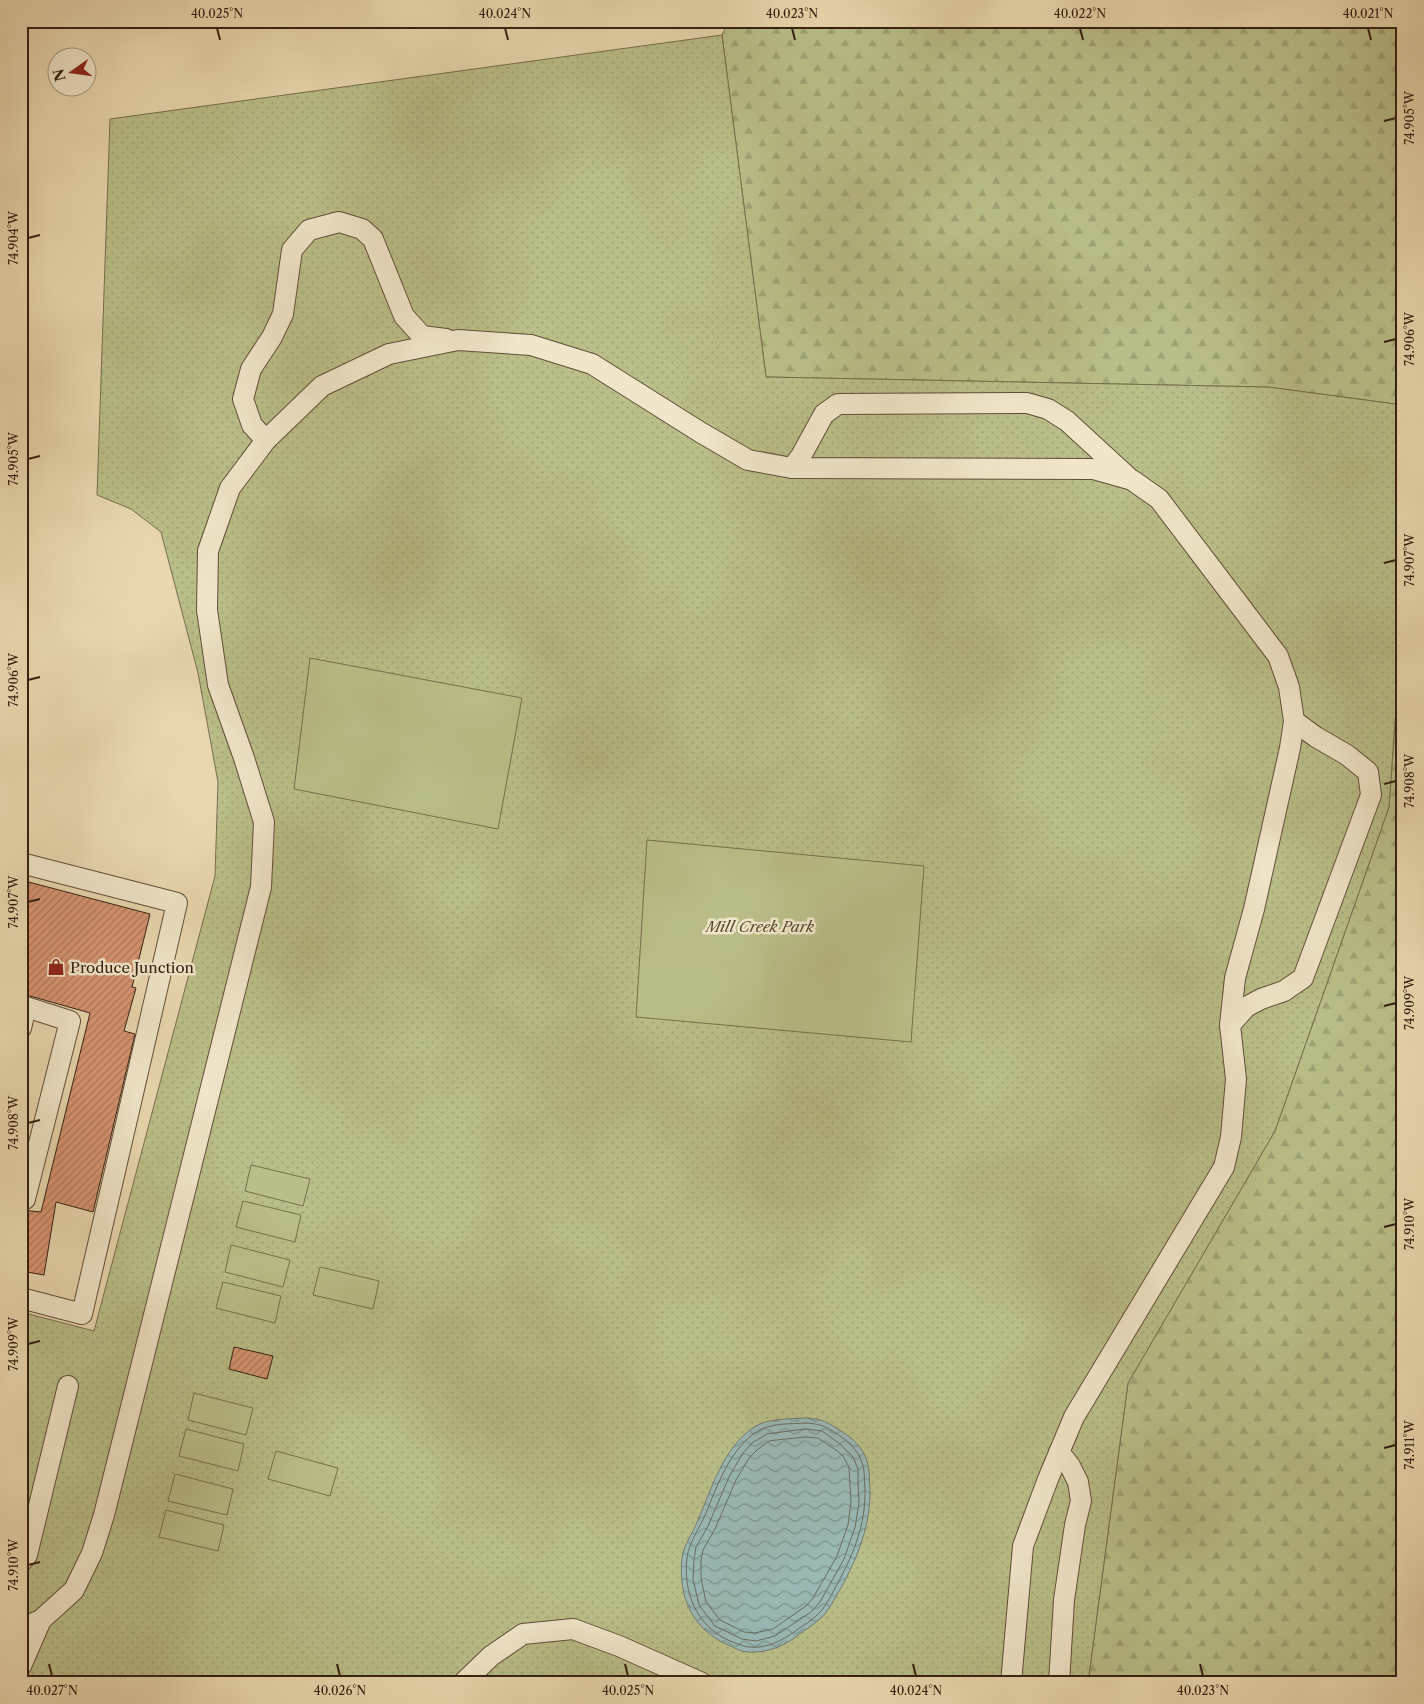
<svg xmlns="http://www.w3.org/2000/svg" width="1424" height="1704" viewBox="0 0 1424 1704" font-family="'Libre Caslon Text',serif">
<style>
.forest{fill:url(#forest-firs);stroke:#786f4c}
.park{fill:url(#park-dots);stroke:#786f4c}
.garden{fill:#babe88;stroke:#786f4c}
.water{fill:url(#water-waves);stroke:#727b73}
.lines{fill:none;stroke-linecap:round;stroke-linejoin:round}
.shore{stroke:#686c62;stroke-width:1}
.building{fill:url(#building-hatch);stroke:#352011}
.minor-casing{stroke:#624e38;stroke-width:22}
.minor{stroke:#f1e6ca;stroke-width:20}
.ticks{fill:none;stroke:#352011;stroke-width:2}
.labels{text-anchor:middle;dominant-baseline:central;stroke-width:5;stroke-linejoin:round;paint-order:stroke}
.park-label{font-size:15px;font-style:italic;fill:#56482f;stroke:#f1e6ca}
.poi-label{font-size:15px;fill:#352011;stroke:#f1e6ca;text-anchor:start}
.neatline{fill:none;stroke:#352011;stroke-width:2}
.ticks-label{font-size:12px;text-anchor:middle;fill:#352011}
</style>
<defs>
<pattern id="forest-firs" width="22" height="20" patternUnits="userSpaceOnUse" patternTransform="scale(1.25)"><rect width="22" height="20" fill="#babe88"/><path d="M5 1l3.5 6h-7zM16 11l3.5 6h-7z" fill="#a0a374"/></pattern>
<pattern id="park-dots" width="8" height="8" patternUnits="userSpaceOnUse" patternTransform="scale(1.25)"><rect width="8" height="8" fill="#babe88"/><path d="M2 2h.1M6 6h.1" fill="none" stroke="#a0a374" stroke-width="1.8" stroke-linecap="round"/></pattern>
<pattern id="water-waves" width="16" height="10" patternUnits="userSpaceOnUse" patternTransform="scale(1.25)"><rect width="16" height="10" fill="#9ab8b4"/><path d="M0 5q4-4 8 0t8 0" fill="none" stroke="#7e9591"/></pattern>
<pattern id="building-hatch" width="6" height="6" patternUnits="userSpaceOnUse" patternTransform="scale(1.25)"><rect width="6" height="6" fill="#d79471"/><path d="M-1 1l2-2M0 6l6-6M5 7l2-2" fill="none" stroke="#af785b"/></pattern>
</defs>
<rect width="100%" height="100%" fill="#e9d8ae"/>
<filter id="stains"><feTurbulence type="fractalNoise" baseFrequency=".004" numOctaves="4"/><feColorMatrix values="0 0 0 0 .2 0 0 0 0 .09 0 0 0 0 .02 0 0 0 .5 -.17"/></filter>
<radialGradient id="worn" r=".72"><stop offset=".6" stop-color="#630" stop-opacity="0"/><stop offset="1" stop-color="#630" stop-opacity=".3"/></radialGradient>
<!-- forest -->
<g class="forest">
<path d="M729,21H1403V405L1267,387L766,377L722,35Z"/>
<path d="M1403,607V1683H1088L1128,1383L1275,1131L1389,807Z"/>
<path d="M524,1676L595,1679L604,1683H512Z"/>
</g>
<!-- park -->
<path class="park" d="M722,35L766,377L1268,387L1403,405V607L1389,807L1275,1131L1128,1383L1088,1683H604L595,1679L524,1676L512,1683H21V1312L94,1331L215,876L218,782L198,673L161,532L131,509L97,495L110,119Z"/>
<!-- garden -->
<g class="garden">
<path d="M310,658L522,698L498,829L294,789Z"/>
<path d="M647,840L924,866L911,1042L636,1017Z"/>
<path d="M251,1165L310,1179L303,1206L245,1191Z"/>
<path d="M243,1201L301,1215L295,1242L236,1227Z"/>
<path d="M231,1245L290,1260L283,1287L225,1272Z"/>
<path d="M320,1267L379,1281L373,1309L313,1295Z"/>
<path d="M223,1282L281,1296L275,1323L216,1308Z"/>
<path d="M194,1393L253,1408L246,1435L188,1420Z"/>
<path d="M186,1429L244,1444L238,1471L179,1456Z"/>
<path d="M276,1451L338,1468L330,1496L268,1479Z"/>
<path d="M175,1474L233,1489L227,1515L168,1501Z"/>
<path d="M166,1510L224,1525L218,1551L159,1537Z"/>
</g>
<!-- water -->
<path class="water" d="M806,1418C823,1419 827,1422 841,1431C853,1438 863,1448 867,1461C870,1470 869,1479 870,1488C871,1525 858,1556 841,1588C834,1599 829,1611 820,1619C813,1625 805,1630 798,1635C785,1646 767,1653 749,1652C741,1652 735,1648 728,1645C692,1629 678,1597 682,1558C684,1544 693,1533 698,1520C712,1488 723,1448 754,1427C768,1418 790,1419 806,1418Z"/>
<g class="lines">
<!-- shore -->
<g class="shore">
<path d="M806,1423C821,1424 825,1426 837,1434C848,1441 857,1449 862,1462C865,1470 864,1479 865,1488C866,1525 853,1556 835,1588C830,1598 825,1608 816,1616C811,1621 804,1625 798,1629C784,1640 767,1649 749,1647C742,1646 735,1643 728,1640C696,1625 683,1592 687,1558C689,1541 703,1523 709,1506C719,1480 733,1446 758,1431C771,1423 791,1424 806,1423Z"/>
<path d="M806,1429L822,1431L840,1444L853,1457L858,1469V1483L859,1503L855,1527L844,1559L820,1602L811,1612L775,1636L756,1641L742,1639L715,1626L699,1605L693,1579L694,1559L696,1547L708,1526L729,1477L743,1453L752,1443L767,1434Z"/>
<path d="M806,1437L818,1438L836,1450L843,1456L849,1467L851,1502L848,1525L837,1556L813,1598L806,1606L773,1629L755,1633L744,1632L720,1620L706,1602L701,1578V1560L703,1550L715,1529L736,1480L749,1458L758,1449L769,1441Z"/>
</g>
</g>
<!-- building -->
<g class="building">
<path d="M21,880L150,914L132,987L136,988L124,1031L135,1034L93,1212L56,1202L44,1275L21,1271V1210L41,1212L90,1013L30,996L21,995Z"/>
<path d="M234,1347L273,1356L267,1379L229,1369Z"/>
</g>
<g class="lines">
<!-- minor casing -->
<g class="minor-casing">
<g id="minor">
<path d="M266,440L252,425L243,399L251,369L272,337L283,314L292,250L309,230L339,222L362,229L373,239L404,316L422,336L446,339"/>
<path d="M792,468L801,456L824,414L838,404L1027,403L1048,409L1067,421L1128,477"/>
<path d="M21,863L177,903L82,1314L21,1298"/>
<path d="M21,1007H26L21,1028"/>
<path d="M1230,1025L1246,1007L1261,999L1284,991L1303,978L1371,795L1368,772L1347,755L1316,737L1294,721"/>
<path d="M21,1198L25,1199L70,1021L26,1007"/>
<path d="M21,1562L27,1555L68,1386"/>
<path d="M21,1628L41,1620L74,1590L92,1553L104,1515L261,887L264,822L244,758L218,685L207,610L208,551L230,488L266,440L322,386L389,354L458,340L531,345L592,364L700,432L748,460L792,468L1093,469L1132,480L1159,499L1278,656L1289,687L1294,721L1290,748L1254,909L1235,978L1230,1025L1236,1079L1231,1137L1224,1167L1074,1417L1048,1479L1023,1546L1011,1683"/>
<path d="M21,1666L41,1620"/>
<path d="M463,1683L491,1656L523,1634L573,1629L619,1646L702,1683"/>
<path d="M1059,1683L1064,1600L1075,1525L1081,1501L1078,1482L1070,1466L1059,1452"/>
</g>
</g>
<!-- minor -->
<use href="#minor" class="minor"/>
</g>
<!-- ticks -->
<path class="ticks" d="M217,28L220,40M505,28L508,40M792,28L795,40M1080,28L1083,40M1368,28L1371,40M1384,121L1396,118M28,238L40,235M1384,342L1396,339M28,459L40,456M1384,563L1396,560M28,680L40,677M1384,784L1396,781M28,902L40,899M1384,1006L1396,1003M28,1123L40,1120M1384,1227L1396,1224M28,1344L40,1341M1384,1448L1396,1445M28,1565L40,1562M49,1664L52,1676M337,1664L340,1676M625,1664L628,1676M913,1664L916,1676M1200,1664L1203,1676"/>
<!-- icons -->
<defs>
<g id="shop-bare" transform="scale(1.35)"><path d="M-5-2.5h2.3a2.7 3.5 0 0 1 5.4 0H5L5.5 6h-11ZM-1.5-2.5h3a1.5 2.3 0 0 0-3 0Z" fill="#8f2418" stroke="#f1e6ca" stroke-width="2.5" paint-order="stroke"/></g>
</defs>
<g fill-rule="evenodd">
<use href="#shop-bare" x="56" y="967"/>
</g>
<g class="labels">
<!-- park labels -->
<g class="park-label">
<text x="760" y="926">Mill Creek Park</text>
</g>
<!-- poi labels -->
<g class="poi-label">
<text x="70" y="967">Produce Junction</text>
</g>
</g>
<!-- margin -->
<rect width="1424" height="1704" fill="none" stroke="#e9d8ae" stroke-width="55"/>
<!-- north arrow -->
<g transform="translate(72 72) rotate(256)"><circle r="24" fill="#f1e6ca" stroke="#a69780"/>
<path d="M0-4L9 19L0 12L-9 19Z" fill="#8f2418"/>
<text y="-8" font-size="14" font-weight="bold" text-anchor="middle" fill="#352011">N</text>
</g>
<rect x="28" y="28" width="1368" height="1648" class="neatline"/>
<g class="ticks-label">
<text x="217" y="18">40.025°N</text>
<text x="505" y="18">40.024°N</text>
<text x="792" y="18">40.023°N</text>
<text x="1080" y="18">40.022°N</text>
<text x="1368" y="18">40.021°N</text>
<text transform="translate(1410 118) rotate(-90)" y="4">74.905°W</text>
<text transform="translate(14 238) rotate(-90)" y="4">74.904°W</text>
<text transform="translate(1410 339) rotate(-90)" y="4">74.906°W</text>
<text transform="translate(14 459) rotate(-90)" y="4">74.905°W</text>
<text transform="translate(1410 560) rotate(-90)" y="4">74.907°W</text>
<text transform="translate(14 680) rotate(-90)" y="4">74.906°W</text>
<text transform="translate(1410 781) rotate(-90)" y="4">74.908°W</text>
<text transform="translate(14 902) rotate(-90)" y="4">74.907°W</text>
<text transform="translate(1410 1003) rotate(-90)" y="4">74.909°W</text>
<text transform="translate(14 1123) rotate(-90)" y="4">74.908°W</text>
<text transform="translate(1410 1224) rotate(-90)" y="4">74.910°W</text>
<text transform="translate(14 1344) rotate(-90)" y="4">74.909°W</text>
<text transform="translate(1410 1445) rotate(-90)" y="4">74.911°W</text>
<text transform="translate(14 1565) rotate(-90)" y="4">74.910°W</text>
<text x="52" y="1695">40.027°N</text>
<text x="340" y="1695">40.026°N</text>
<text x="628" y="1695">40.025°N</text>
<text x="916" y="1695">40.024°N</text>
<text x="1203" y="1695">40.023°N</text>
</g>
<rect width="100%" height="100%" filter="url(#stains)"/>
<rect width="100%" height="100%" fill="url(#worn)"/>
</svg>
